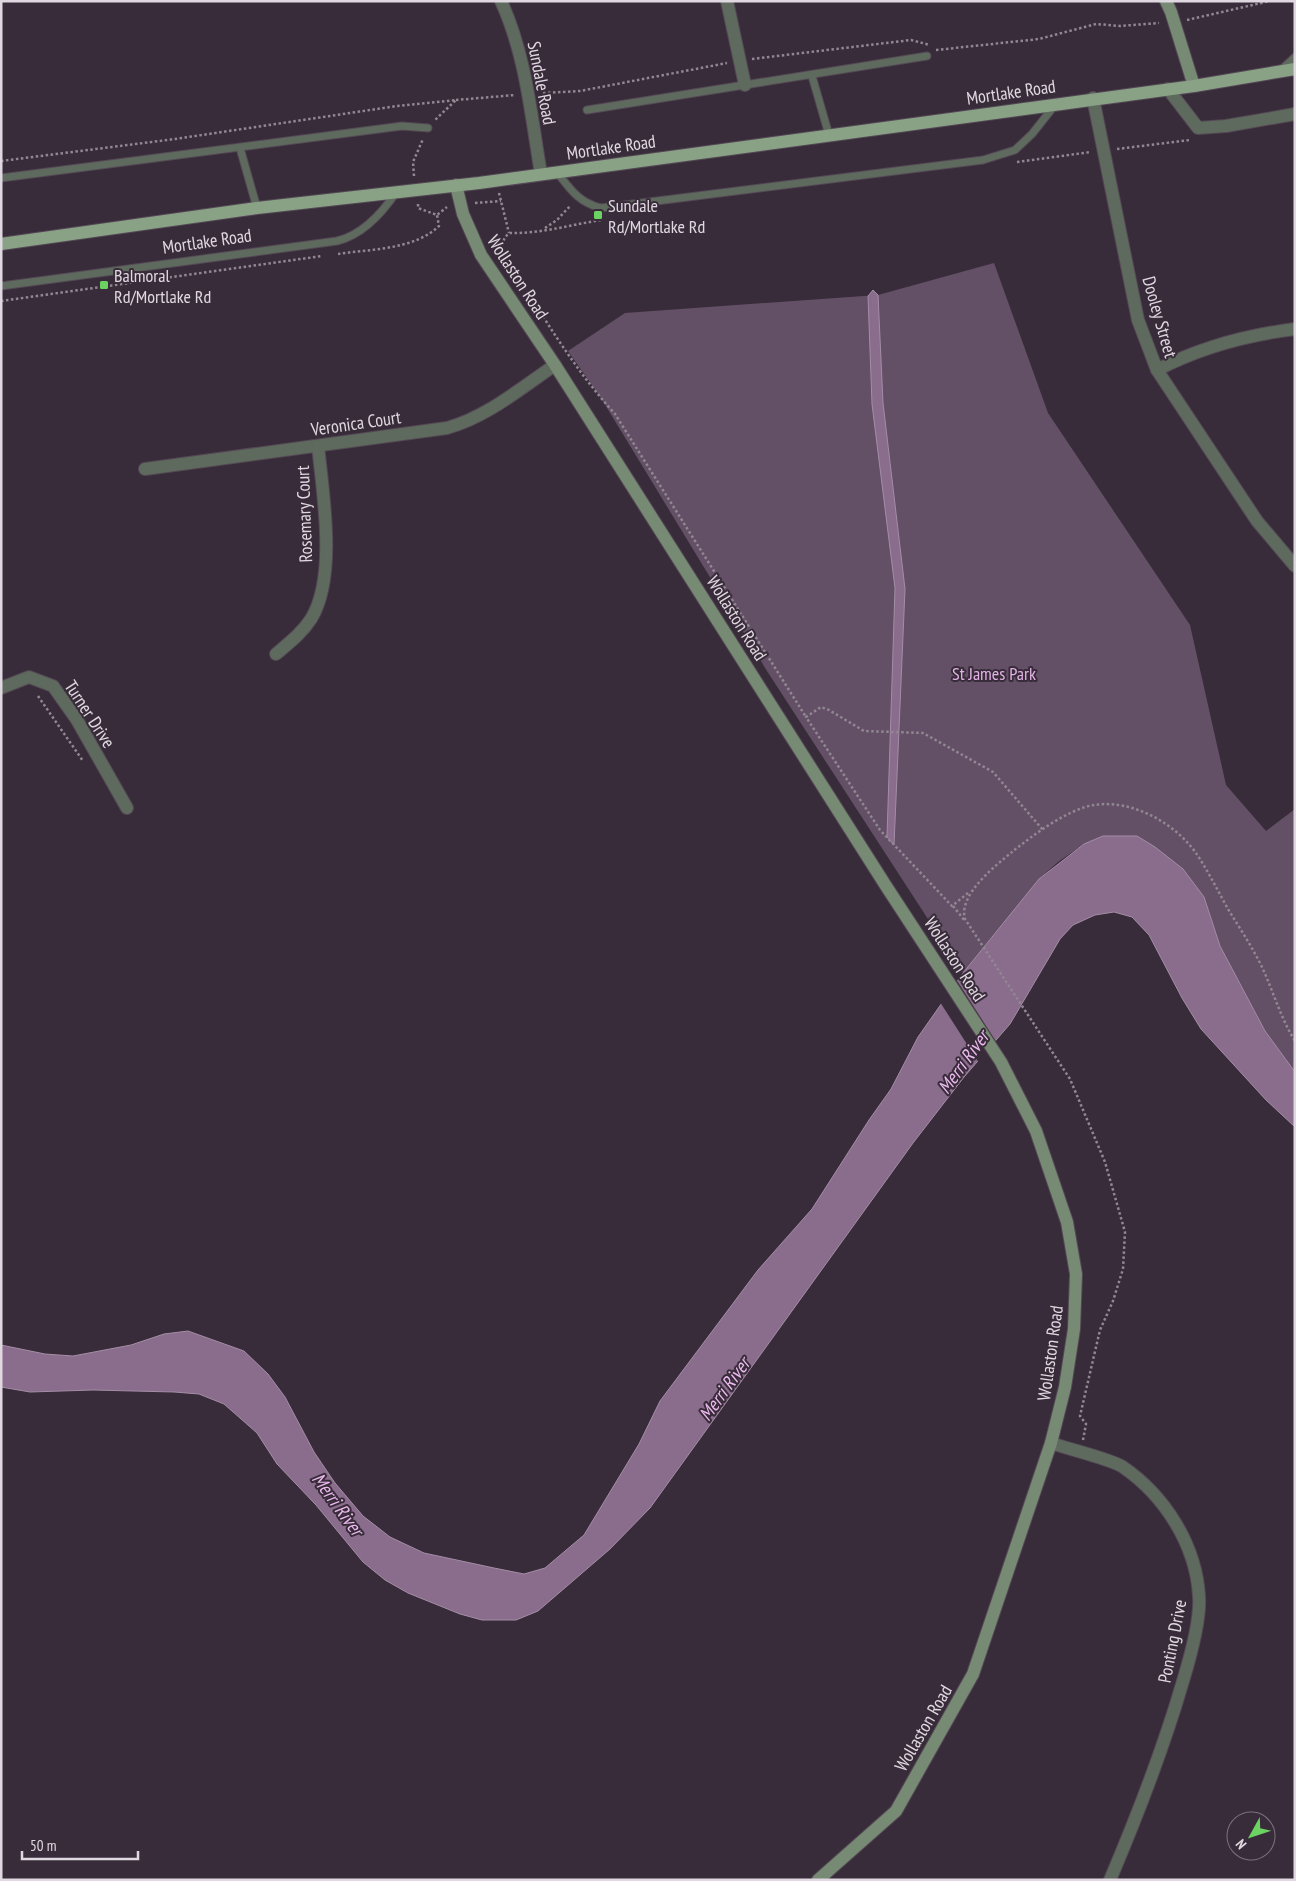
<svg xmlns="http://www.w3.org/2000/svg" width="1296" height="1881" viewBox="0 0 1296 1881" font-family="'PT Sans Narrow',sans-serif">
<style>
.green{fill:#645066}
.water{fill:#8a6d8c;stroke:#a48da6}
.pier{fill:#392c3a}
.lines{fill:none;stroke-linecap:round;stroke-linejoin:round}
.lane-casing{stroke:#544855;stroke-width:9}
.street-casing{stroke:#544855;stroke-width:14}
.secondary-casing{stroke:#544855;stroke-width:14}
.primary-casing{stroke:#544855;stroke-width:14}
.path{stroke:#918792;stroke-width:2.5;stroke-dasharray:2.5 2.5;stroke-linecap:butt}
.lane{stroke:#5e6a5d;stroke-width:7}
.street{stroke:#5e6a5d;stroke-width:12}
.secondary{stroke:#778a74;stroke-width:12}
.primary{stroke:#89a286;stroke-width:12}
.poi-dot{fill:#6cd362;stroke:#392c3a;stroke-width:2}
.labels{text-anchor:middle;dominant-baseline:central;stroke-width:4;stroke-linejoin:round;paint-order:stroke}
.street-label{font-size:18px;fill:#e0d8e1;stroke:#392c3a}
.poi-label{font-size:18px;fill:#e0d8e1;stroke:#392c3a;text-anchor:start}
.park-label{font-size:18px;fill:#e2b2e5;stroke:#392c3a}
.water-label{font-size:19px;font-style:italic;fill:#eab9ed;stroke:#392c3a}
</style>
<rect width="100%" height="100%" fill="#392c3a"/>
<!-- green -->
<path class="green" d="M994,263L1048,413L1190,625L1226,785L1266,831L1295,809V1072L1265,1031L1220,946L1204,897L1174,862L1137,836L1084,844L1058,862L1039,879L963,973L767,671L601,398L568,351L625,313L878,295Z"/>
<!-- water -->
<g class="water">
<path d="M873,290L878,295L883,403L905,589L894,845L887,837L895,588L872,404L868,296Z"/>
<path d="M1103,836H1137L1155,847L1183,869L1204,897L1220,946L1265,1031L1295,1072V1127L1266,1100L1201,1029L1182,998L1149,935L1132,917L1114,912L1095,915L1073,925L1060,939L1010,1024L964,1077L913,1143L650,1508L610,1549L538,1611L516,1620H482L460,1614L408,1593L385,1580L363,1562L316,1505L277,1464L257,1433L224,1404L199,1394L174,1392L93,1390L30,1392L1,1387V1345L45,1354L73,1356L131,1345L164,1334L188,1331L244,1351L268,1374L285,1397L314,1452L335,1483L363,1516L390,1537L424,1553L494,1568L524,1574L545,1568L584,1535L639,1444L660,1401L758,1270L812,1209L869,1120L891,1089L918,1037L963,973L1039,879L1084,844Z"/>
</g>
<!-- pier -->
<path class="pier" d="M956,979L997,1043L979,1063L940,1002Z"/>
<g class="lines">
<!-- lane casing -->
<g class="lane-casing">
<g id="lane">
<path d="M1282,69L1295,57"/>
<path d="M812,76L829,135"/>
<path d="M587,110L927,56"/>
<path d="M240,148L257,208"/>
<path d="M557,172C570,189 579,203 601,208L983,160L1015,150L1032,134L1055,105"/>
<path d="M1,178L402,126L428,128"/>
<path d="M1,286L337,241C362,235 383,212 397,191"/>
</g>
</g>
<!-- street casing -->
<g class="street-casing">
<g id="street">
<path d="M501,1C526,55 531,116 541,174"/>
<path d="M727,1L745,85"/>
<path d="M1168,89L1198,128L1226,126L1295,114"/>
<path d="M1093,98L1138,320L1157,370L1257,521L1295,566"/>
<path d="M1157,370C1199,348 1247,335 1295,329"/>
<path d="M145,469L447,428C487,417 521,388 555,365"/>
<path d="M276,654C289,643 302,633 311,619C337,577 323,494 318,446"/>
<path d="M1,688L29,677L53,686L77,720L127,808"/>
<path d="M1051,1443C1068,1449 1111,1459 1123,1467C1165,1496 1196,1545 1199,1596C1201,1620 1190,1658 1183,1681C1163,1750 1138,1814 1110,1880"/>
</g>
</g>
<!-- secondary casing -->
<g class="secondary-casing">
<g id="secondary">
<path d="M1166,1L1171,12L1194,86"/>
<path d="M456,185L463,214L481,255L555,365L886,886L1001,1062L1036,1131L1067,1222L1076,1274L1074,1329L1065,1387L1051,1443L973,1674L896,1811L818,1880"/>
</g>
</g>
<!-- primary casing -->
<g class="primary-casing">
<path id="primary" d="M1,244L257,208L479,183L1194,86L1295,69"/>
</g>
<!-- path -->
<g class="path">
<path d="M1187,20L1270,1"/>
<path d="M936,50L1039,39L1096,24L1120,26L1159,23"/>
<path d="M752,59L911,40L930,45"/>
<path d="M543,93L580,91L727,63"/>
<path d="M456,100L515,95"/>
<path d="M1117,149L1190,140"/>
<path d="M1,161L175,139L397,106L456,100L435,120"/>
<path d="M1017,162L1091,152"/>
<path d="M414,176L413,162L423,139"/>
<path d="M499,193L509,233"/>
<path d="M475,203L501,201"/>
<path d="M418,204V208L437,215L447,207"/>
<path d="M601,220C570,225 539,234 509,233C502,240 501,245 504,254C538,308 572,367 615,414L806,717"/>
<path d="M545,228L557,220L571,205"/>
<path d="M338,254C370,249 414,250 439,226L437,215"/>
<path d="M1,301L322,256"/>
<path d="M38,696L83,761"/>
<path d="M968,893L952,906L880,830L806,717L821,707L829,710L864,731L923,733L993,772L1043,830"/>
<path d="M953,906L965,921"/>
<path d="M1083,1440L1086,1424L1080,1416L1100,1330L1113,1301L1123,1269L1125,1232L1105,1162L1070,1079L965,919C958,895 995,866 1012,852C1033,835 1068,809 1094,805C1133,799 1177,824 1198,856C1209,873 1218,891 1228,909C1239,927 1251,945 1261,965C1273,990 1280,1017 1295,1041"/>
</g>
<!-- lane -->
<use href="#lane" class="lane"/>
<!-- street -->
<use href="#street" class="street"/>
<!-- secondary -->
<use href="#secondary" class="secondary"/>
<!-- primary -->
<use href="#primary" class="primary"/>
</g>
<!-- markers -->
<g class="poi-dot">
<rect x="593" y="210" width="10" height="10" rx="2.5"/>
<rect x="99" y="280" width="10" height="10" rx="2.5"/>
</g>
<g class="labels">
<!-- street labels -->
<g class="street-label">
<text transform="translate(542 83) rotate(79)">Sundale Road</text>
<text transform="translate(1011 92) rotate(-8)">Mortlake Road</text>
<text transform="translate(611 147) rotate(-8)">Mortlake Road</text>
<text transform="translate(207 241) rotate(-8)">Mortlake Road</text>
<text transform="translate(518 277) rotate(57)">Wollaston Road</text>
<text transform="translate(1160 317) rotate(74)">Dooley Street</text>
<text transform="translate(356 423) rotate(-8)">Veronica Court</text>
<text transform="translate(304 514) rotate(-92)">Rosemary Court</text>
<text transform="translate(737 618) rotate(58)">Wollaston Road</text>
<text transform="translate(90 714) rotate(57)">Turner Drive</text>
<text transform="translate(955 959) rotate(57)">Wollaston Road</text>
<text transform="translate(1050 1353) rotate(-82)">Wollaston Road</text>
<text transform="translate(1172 1641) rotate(-79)">Ponting Drive</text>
<text transform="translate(923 1728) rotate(-60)">Wollaston Road</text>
</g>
<!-- poi labels -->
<g class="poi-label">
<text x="608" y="205">Sundale<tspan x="608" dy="21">Rd/Mortlake Rd</tspan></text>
<text x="114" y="275">Balmoral<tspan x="114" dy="21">Rd/Mortlake Rd</tspan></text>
</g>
<!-- park labels -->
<g class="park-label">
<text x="994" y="673">St James Park</text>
</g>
<!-- water labels -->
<g class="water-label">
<text transform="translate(963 1062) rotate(-54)">Merri River</text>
<text transform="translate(724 1389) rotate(-54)">Merri River</text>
<text transform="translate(338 1504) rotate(54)">Merri River</text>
</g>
</g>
<!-- border -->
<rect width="1296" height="1881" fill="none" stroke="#e0d8e1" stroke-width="5"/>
<!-- north arrow -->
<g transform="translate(1251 1836) rotate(230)"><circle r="24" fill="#392c3a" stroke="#7c717d"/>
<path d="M0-4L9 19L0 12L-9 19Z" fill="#6cd362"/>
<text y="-8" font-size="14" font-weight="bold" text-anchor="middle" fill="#e0d8e1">N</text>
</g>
<!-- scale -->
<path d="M22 1851v8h116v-8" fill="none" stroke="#e0d8e1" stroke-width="2.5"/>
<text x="30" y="1851" font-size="15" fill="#e0d8e1" stroke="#392c3a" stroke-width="4" paint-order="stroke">50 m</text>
</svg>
